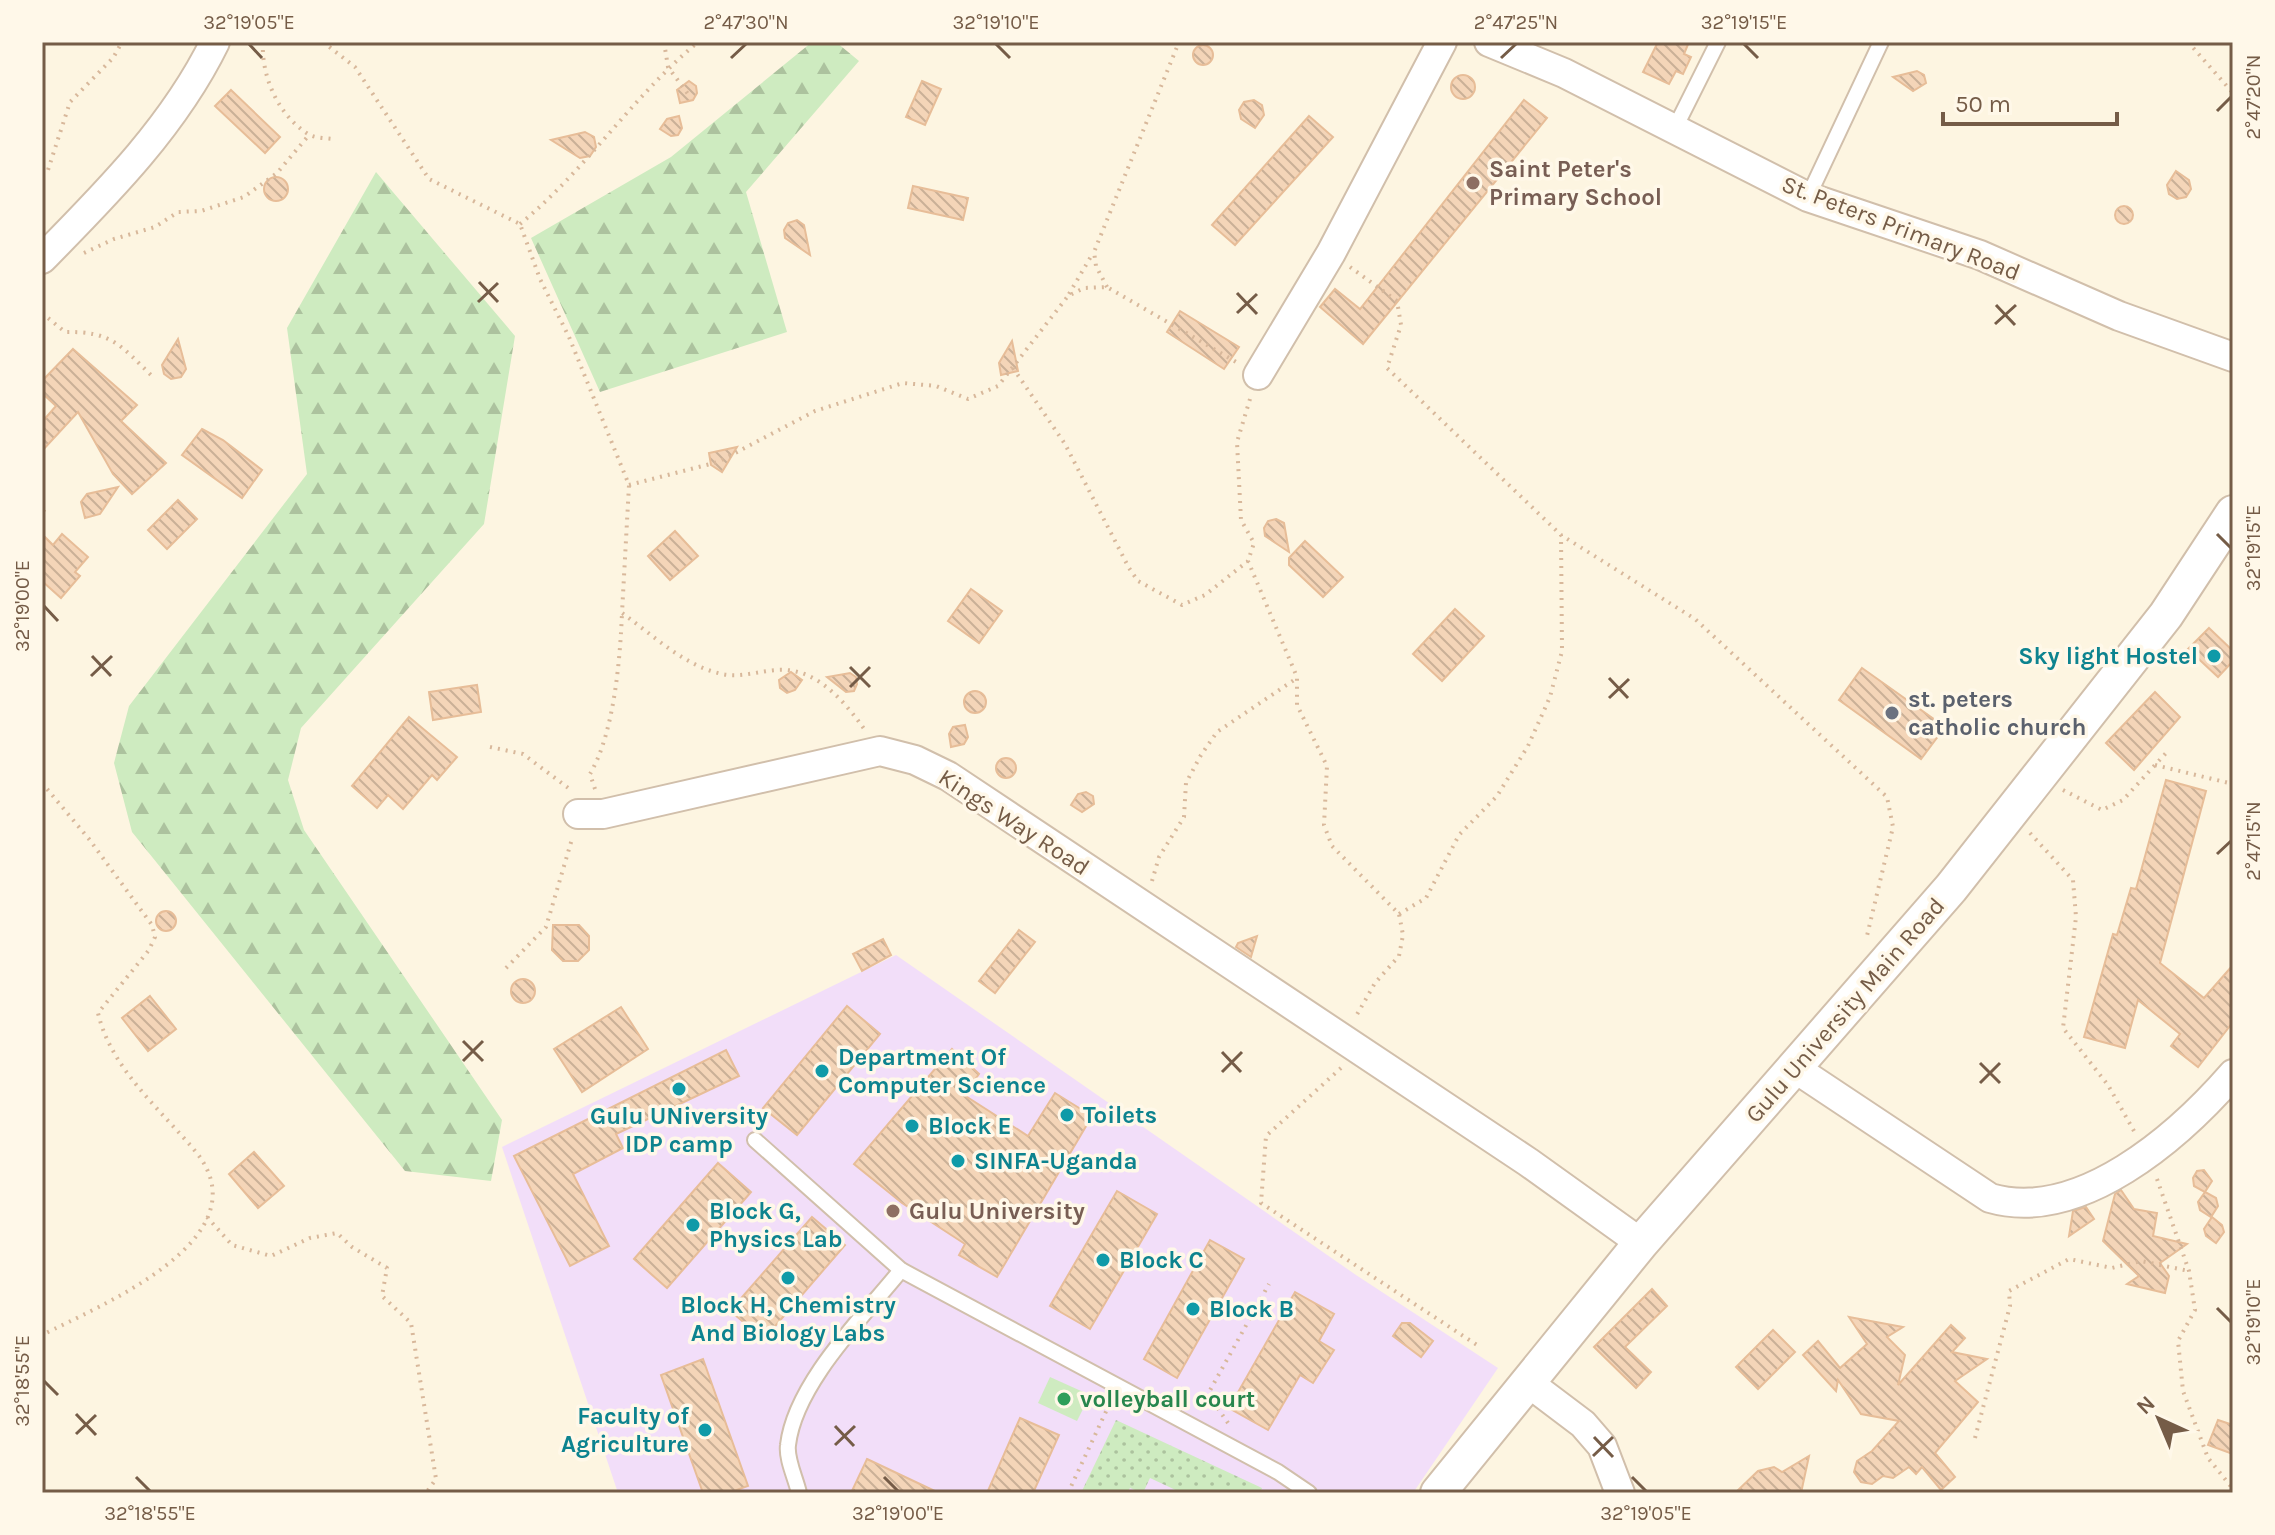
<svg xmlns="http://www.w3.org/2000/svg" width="2275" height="1535" viewBox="0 0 2275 1535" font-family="Karla,sans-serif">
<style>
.education{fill:#f2def9}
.green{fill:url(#green-dots)}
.forest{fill:url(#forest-firs)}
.pitch{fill:#ceebc0}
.building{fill:url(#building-back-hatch);stroke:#e7bd98;stroke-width:2}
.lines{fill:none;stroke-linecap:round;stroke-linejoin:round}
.service-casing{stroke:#d1bfab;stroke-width:18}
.minor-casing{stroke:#d1bfab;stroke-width:32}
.tertiary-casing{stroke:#d1bfab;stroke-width:38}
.path{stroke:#d8b89b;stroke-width:4;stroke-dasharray:2 6;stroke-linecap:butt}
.service{stroke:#fff;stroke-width:14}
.minor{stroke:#fff;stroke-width:28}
.tertiary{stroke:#fff;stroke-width:34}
.ticks{fill:none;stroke:#755c47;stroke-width:3}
.education-dot{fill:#8d6e63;stroke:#fff8e9;stroke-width:3}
.culture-dot{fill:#0f9aa8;stroke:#fff8e9;stroke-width:3}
.worship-dot{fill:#6b7280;stroke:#fff8e9;stroke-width:3}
.leisure-dot{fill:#2e9e5b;stroke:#fff8e9;stroke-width:3}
.labels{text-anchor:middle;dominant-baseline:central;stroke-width:7;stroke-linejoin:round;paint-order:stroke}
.education-label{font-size:24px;font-weight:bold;fill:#785e54;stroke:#fff8e9;text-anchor:start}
.street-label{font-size:24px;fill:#755c47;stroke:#fff8e9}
.culture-label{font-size:24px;font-weight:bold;fill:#0d838f;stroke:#fff8e9;text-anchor:start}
.worship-label{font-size:24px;font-weight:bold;fill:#5b616d;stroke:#fff8e9;text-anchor:start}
.leisure-label{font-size:24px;font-weight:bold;fill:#27864d;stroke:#fff8e9;text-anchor:start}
.neatline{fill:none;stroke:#755c47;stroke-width:3}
.ticks-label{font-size:20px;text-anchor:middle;fill:#755c47}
</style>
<defs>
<pattern id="green-dots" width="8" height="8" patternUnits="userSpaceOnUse" patternTransform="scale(2)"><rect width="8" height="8" fill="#ceebc0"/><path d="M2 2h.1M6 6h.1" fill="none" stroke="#acc29e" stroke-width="1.8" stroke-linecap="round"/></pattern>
<pattern id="forest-firs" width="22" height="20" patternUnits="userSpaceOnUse" patternTransform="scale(2)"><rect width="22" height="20" fill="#ceebc0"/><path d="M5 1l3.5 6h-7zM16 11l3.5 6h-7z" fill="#acc29e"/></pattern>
<pattern id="building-back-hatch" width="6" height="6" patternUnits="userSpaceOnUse" patternTransform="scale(2)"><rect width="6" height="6" fill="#f4d5b8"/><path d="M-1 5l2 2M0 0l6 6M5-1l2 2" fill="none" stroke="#cab097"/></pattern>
</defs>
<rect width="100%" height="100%" fill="#fdf5e1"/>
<!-- education -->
<path class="education" d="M896,955L1356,1275L1498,1368L1413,1493H618L502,1147Z"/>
<!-- green -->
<path class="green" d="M1116,1420L1262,1488L1260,1493H1182L1150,1478L1143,1493L1130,1488L1127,1493H1081Z"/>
<!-- forest -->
<g class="forest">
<path d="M812,42H836L859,61L746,192L787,332L600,392L531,238L671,157Z"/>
<path d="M376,172L515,336L484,524L301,728L288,780L304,830L502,1120L491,1181L405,1171L132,832L114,763L129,706L307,474L287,328Z"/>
</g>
<!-- pitch -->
<path class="pitch" d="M1050,1377L1090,1395L1077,1421L1038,1403Z"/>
<!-- building -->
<g class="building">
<path d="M1658,42H1689L1684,54L1691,57L1683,74L1676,71L1669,84L1643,72Z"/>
<circle cx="1203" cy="55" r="10"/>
<path d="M1917,71L1924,75L1926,83L1913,91L1893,77Z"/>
<circle cx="1463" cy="87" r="12"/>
<path d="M689,81L696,86L697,93L693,100L680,103L677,90Z"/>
<path d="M922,81L941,89L925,125L906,117Z"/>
<path d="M231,90L280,137L265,153L215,106Z"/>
<path d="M1254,100L1262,105L1264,115L1255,128L1241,119L1239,110L1244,102Z"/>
<path d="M1524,100L1547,118L1363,344L1320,307L1335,289L1360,309Z"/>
<path d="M679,116L682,128L678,135L671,136L660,129L667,119Z"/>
<path d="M1309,116L1333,137L1235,245L1212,225Z"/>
<path d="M585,132L594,137L596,147L590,156L580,158L551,140Z"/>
<path d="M2176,171L2189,180L2191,189L2186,197L2177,199L2169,194L2167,185Z"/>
<circle cx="276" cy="189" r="12"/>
<path d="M913,186L968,198L963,220L908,208Z"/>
<circle cx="2124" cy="215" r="9"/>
<path d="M797,220L804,225L810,255L785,238L784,230L788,223Z"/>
<path d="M1180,311L1239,347L1224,369L1167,332Z"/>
<path d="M178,339L186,369L181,377L171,379L164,374L162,365Z"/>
<path d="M1012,341L1018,371L1001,375L999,363Z"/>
<path d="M73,349L137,405L121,421L166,463L132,494L113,474L78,412L42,451V422L56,406L42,393V381Z"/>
<path d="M202,429L223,440L262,470L242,498L182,455Z"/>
<path d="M737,447L722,472L711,465L709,453Z"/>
<path d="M118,487L100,514L85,518L81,502L87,494Z"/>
<path d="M178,500L197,519L167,549L148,530Z"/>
<path d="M1276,519L1284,523L1289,552L1265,536L1264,528L1268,521Z"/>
<path d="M675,531L698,556L670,580L648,556Z"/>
<path d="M42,534L53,545L62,534L88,557L75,572L80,576L61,598L42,581Z"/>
<path d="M1305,541L1343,577L1323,597L1289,565V558Z"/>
<path d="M971,589L1002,611L979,643L948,621Z"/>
<path d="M1455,609L1484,636L1442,681L1413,654Z"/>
<path d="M2209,628L2233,651V661L2218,677L2188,649Z"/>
<path d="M1862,668L1945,727L1921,759L1839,700Z"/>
<path d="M791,672L802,680L795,690L787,693L780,688L779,680Z"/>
<path d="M850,673L856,677L857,684L854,691L846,692L827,677Z"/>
<path d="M477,685L481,712L433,720L429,692Z"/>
<circle cx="975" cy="702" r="11"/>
<path d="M2155,692L2180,717L2134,770L2106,743Z"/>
<path d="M409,717L457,757L437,780L432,775L403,809L388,795L377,808L352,786Z"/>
<path d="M965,725L968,737L964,744L951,747L949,734L953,727Z"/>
<circle cx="1006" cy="768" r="10"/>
<path d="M2166,780L2206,791L2160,963L2204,998L2233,965V1022L2198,1067L2171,1046L2180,1034L2138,1000L2125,1048L2084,1037L2113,934L2117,935L2131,888L2136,889Z"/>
<path d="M1086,792L1093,796L1094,804L1082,812L1071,805L1078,794Z"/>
<circle cx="166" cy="921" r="10"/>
<path d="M553,925H579L589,936V950L578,961H563L552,950Z"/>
<path d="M1019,930L1035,942L995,993L979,981Z"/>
<path d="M1257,936L1251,957L1236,947L1238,943Z"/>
<path d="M883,939L891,955L862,971L853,954Z"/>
<circle cx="523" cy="991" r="12"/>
<path d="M150,996L176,1029L148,1051L122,1018Z"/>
<path d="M847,1006L880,1034L797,1135L763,1108Z"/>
<path d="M621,1007L648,1049L582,1092L554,1049Z"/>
<path d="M952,1049L979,1074L964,1095L1028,1136L1055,1093L1092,1116L997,1277L959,1255L965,1244L902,1203L854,1164Z"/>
<path d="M726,1050L739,1076L616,1134L623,1148L573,1174L609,1246L570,1266L514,1156Z"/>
<path d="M254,1152L284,1186L258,1208L229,1174Z"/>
<path d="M718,1163L751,1192L667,1288L634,1259Z"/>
<path d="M2204,1170L2212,1181L2205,1192L2216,1198L2218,1206L2211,1217L2200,1210L2198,1202L2205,1192L2194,1186L2193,1178L2197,1171Z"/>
<path d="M2121,1190L2134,1209L2157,1213L2153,1236L2187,1244L2160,1263L2169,1276L2165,1293L2127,1284L2139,1276L2103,1241L2115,1194Z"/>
<path d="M1117,1191L1157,1214L1090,1329L1050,1306Z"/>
<path d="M2086,1207L2094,1219L2069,1236L2073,1211Z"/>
<path d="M812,1217L845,1245L764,1339L730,1311Z"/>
<path d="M2212,1217L2222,1225L2224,1232L2216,1243L2206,1236L2204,1229Z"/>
<path d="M1210,1240L1244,1259L1177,1378L1144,1359Z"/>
<path d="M1652,1289L1667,1306L1625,1347L1651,1372L1636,1388L1594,1347Z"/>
<path d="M1295,1292L1334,1314L1319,1341L1334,1350L1313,1383L1300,1375L1268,1430L1229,1408Z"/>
<path d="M1849,1317L1903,1327L1887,1337L1905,1355L1898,1385L1951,1325L1965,1338L1952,1352L1987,1359L1955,1381L1978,1402L1935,1453L1955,1477L1941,1490L1922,1467L1916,1474L1909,1467L1893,1478L1883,1476L1872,1484L1861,1482L1854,1472L1857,1461L1872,1451L1899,1421L1861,1414L1838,1380L1836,1391L1803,1355L1818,1341L1840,1368L1867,1344Z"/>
<path d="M1402,1323H1410L1433,1341L1421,1357L1393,1336Z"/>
<path d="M1773,1330L1795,1352L1758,1389L1736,1367Z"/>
<path d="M703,1359L748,1486L728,1493H703L661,1375Z"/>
<path d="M1020,1418L1059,1435L1033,1493H987Z"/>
<path d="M2218,1420L2233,1425V1454L2208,1445Z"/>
<path d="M1809,1456L1801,1493H1735L1758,1471L1774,1467L1782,1472Z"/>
<path d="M867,1459L939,1493H851Z"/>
</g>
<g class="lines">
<!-- service casing -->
<g class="service-casing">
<g id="service">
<path d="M1674,130L1718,42"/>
<path d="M1808,197L1881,42"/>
<path d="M755,1140L901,1270L1278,1472L1309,1493"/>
<path d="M799,1493C796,1479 786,1459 788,1445C795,1384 863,1317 901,1270"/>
</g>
</g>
<!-- minor casing -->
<g class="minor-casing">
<g id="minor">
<path d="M1489,42L1564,73L1808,197L1980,255L2119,316L2233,357"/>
<path d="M42,259C107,193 174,126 215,42"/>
<path d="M1258,375L1331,253L1442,42"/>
<path d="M578,814H603L880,751L915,760L948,776L1528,1162L1641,1243"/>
<path d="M1793,1067L1990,1198C2080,1224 2179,1136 2233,1074"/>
<path d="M1526,1381L1583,1424L1602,1446L1620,1493"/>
</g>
</g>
<!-- tertiary casing -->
<g class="tertiary-casing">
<path id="tertiary" d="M1438,1493L1641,1243L1951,888L2166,615L2233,513"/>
</g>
<!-- path -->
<g class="path">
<path d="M263,42C261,76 278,115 308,134C314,138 325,138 332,139"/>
<path d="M323,42L355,67L429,179L520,224L540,279L569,337L629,485L622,613C653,635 684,666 722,674C741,678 759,671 777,670C816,667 844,701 865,730"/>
<path d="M664,42L668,67L688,94"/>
<path d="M2188,42L2233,93"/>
<path d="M42,175L48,170L70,102L113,58L122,42"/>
<path d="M520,224C586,170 632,97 698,42"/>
<path d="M84,253L114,239L155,227L178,212L201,211L244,197L277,173L309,135"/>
<path d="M1350,267L1397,301L1401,325L1387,368L1561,535L1695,619L1887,797L1893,827L1866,940"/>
<path d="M1107,287L1096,266L1094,252L1179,42"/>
<path d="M1069,294L1093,253"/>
<path d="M42,313L65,332C112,331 121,346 153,377"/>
<path d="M1013,368L1065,444L1129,568L1138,581L1182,605L1205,595L1248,561"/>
<path d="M1250,399L1237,442L1241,520L1254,543L1248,561L1297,677V705L1327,766L1324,825L1332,846L1399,914L1403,935L1399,956L1375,983L1355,1018"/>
<path d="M629,485L718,462L815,411L903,383L936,386L968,399L998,386L1068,296L1084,288L1107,287L1238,363"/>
<path d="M42,504L46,507L42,513"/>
<path d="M490,747L523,754L571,790"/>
<path d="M2155,765L2233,784"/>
<path d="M42,783L89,839L152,925L155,937L149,950L98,1013C111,1069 161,1110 196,1152C266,1239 97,1307 42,1335"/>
<path d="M595,789L590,774C614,733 620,661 622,613"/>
<path d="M2063,790L2102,810L2123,800L2166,753"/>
<path d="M2030,833L2073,880L2076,917L2063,1028L2108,1085L2134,1131"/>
<path d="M1152,881L1159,857L1184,817L1186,783L1201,755L1217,732L1297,678"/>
<path d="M1399,914L1426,898L1459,835L1497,796L1528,746L1550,697L1562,651L1561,535"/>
<path d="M506,968L546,927L572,839"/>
<path d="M1341,1068L1266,1136L1261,1203L1480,1347"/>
<path d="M2157,1179L2189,1271L2195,1310L2178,1341L2183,1391L2208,1458L2233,1489"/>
<path d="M207,1217L232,1245L271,1256L310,1238L337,1233L352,1247L387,1268L382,1296L411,1323L436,1479L426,1493"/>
<path d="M1228,1423L1208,1394L1269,1284"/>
<path d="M1975,1438L2010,1306L2009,1291L2069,1259L2112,1268L2141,1261L2189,1271"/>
<path d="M1068,1493L1110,1403"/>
</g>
<!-- service -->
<use href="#service" class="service"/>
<!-- minor -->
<use href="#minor" class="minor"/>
<!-- tertiary -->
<use href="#tertiary" class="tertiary"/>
</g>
<!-- ticks -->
<path class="ticks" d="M249,44L262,58M996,44L1010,58M1744,44L1758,58M731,58L746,44M1501,58L1516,44M2217,111L2231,97M479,282L498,302M1237,293L1257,314M478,302L498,283M1996,305L2015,325M1237,313L1257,294M1995,324L2016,305M2217,534L2231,548M44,606L58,621M92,656L111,676M850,667L870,687M91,676L112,656M1609,678L1628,698M850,687L870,667M1609,698L1629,679M2217,854L2231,841M463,1041L483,1061M1222,1052L1241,1072M463,1061L483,1041M1980,1063L2000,1083M1222,1072L1242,1052M1980,1083L2000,1063M2217,1308L2231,1322M44,1381L58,1395M76,1414L96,1435M835,1426L854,1446M76,1434L96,1415M1594,1437L1613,1457M835,1445L855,1426M1593,1456L1613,1437M136,1477L150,1491M884,1477L898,1491M1632,1477L1646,1491"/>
<!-- markers -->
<g class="education-dot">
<circle cx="1473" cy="183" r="8"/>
<circle cx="893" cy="1211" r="8"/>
</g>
<g class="culture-dot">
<circle cx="2214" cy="656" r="8"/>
<circle cx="822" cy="1071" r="8"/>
<circle cx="679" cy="1089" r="8"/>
<circle cx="1067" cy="1115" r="8"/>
<circle cx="912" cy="1126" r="8"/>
<circle cx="958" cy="1161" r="8"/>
<circle cx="693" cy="1225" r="8"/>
<circle cx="1103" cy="1260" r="8"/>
<circle cx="788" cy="1278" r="8"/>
<circle cx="1193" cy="1309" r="8"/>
<circle cx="705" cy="1430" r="8"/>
</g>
<circle class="worship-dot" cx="1892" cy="713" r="8"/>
<circle class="leisure-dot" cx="1064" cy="1399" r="8"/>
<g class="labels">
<!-- education labels -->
<g class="education-label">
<text x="1489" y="169">Saint Peter's<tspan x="1489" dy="28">Primary School</tspan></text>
<text x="909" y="1211">Gulu University</text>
</g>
<!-- street labels -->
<g class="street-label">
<text transform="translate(1901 228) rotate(21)">St. Peters Primary Road</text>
<text transform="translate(1014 822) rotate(33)">Kings Way Road</text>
<text transform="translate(1845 1010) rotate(-49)">Gulu University Main Road</text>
</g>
<!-- culture labels -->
<g class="culture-label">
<text x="2198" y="656" text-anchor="end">Sky light Hostel</text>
<text x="838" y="1057">Department Of<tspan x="838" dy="28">Computer Science</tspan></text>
<text x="1083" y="1115">Toilets</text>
<text x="679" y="1116" text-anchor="middle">Gulu UNiversity<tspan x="679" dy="28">IDP camp</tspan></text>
<text x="928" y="1126">Block E</text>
<text x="974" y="1161">SINFA-Uganda</text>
<text x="709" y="1211">Block G,<tspan x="709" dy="28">Physics Lab</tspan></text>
<text x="1119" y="1260">Block C</text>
<text x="788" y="1305" text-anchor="middle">Block H, Chemistry<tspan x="788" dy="28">And Biology Labs</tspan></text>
<text x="1209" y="1309">Block B</text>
<text x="689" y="1416" text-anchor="end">Faculty of<tspan x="689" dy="28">Agriculture</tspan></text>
</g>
<!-- worship labels -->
<g class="worship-label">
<text x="1908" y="699">st. peters<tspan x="1908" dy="28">catholic church</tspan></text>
</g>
<!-- leisure labels -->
<g class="leisure-label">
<text x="1080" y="1399">volleyball court</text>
</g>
</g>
<!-- border -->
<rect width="2275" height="1535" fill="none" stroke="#fff8e9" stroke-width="88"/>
<!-- north arrow -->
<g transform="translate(2159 1419) rotate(316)" stroke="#fff8e9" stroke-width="6" paint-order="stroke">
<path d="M0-6L14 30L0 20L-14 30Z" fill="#755c47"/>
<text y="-12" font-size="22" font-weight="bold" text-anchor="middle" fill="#755c47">N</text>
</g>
<!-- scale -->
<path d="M1943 112v12h174v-12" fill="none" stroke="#755c47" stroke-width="4"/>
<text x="1955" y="112" font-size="24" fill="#755c47" stroke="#fff8e9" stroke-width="6" paint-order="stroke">50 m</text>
<rect x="44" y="44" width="2187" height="1447" class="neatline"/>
<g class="ticks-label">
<text x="249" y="29">32°19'05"E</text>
<text x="746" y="29">2°47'30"N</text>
<text x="996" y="29">32°19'10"E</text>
<text x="1516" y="29">2°47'25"N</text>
<text x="1744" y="29">32°19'15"E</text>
<text transform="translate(2253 97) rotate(-90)" y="7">2°47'20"N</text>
<text transform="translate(2253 548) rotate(-90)" y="7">32°19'15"E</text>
<text transform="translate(22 606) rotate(-90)" y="7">32°19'00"E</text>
<text transform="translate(2253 841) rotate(-90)" y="7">2°47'15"N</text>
<text transform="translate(2253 1322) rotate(-90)" y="7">32°19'10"E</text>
<text transform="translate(22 1381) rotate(-90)" y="7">32°18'55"E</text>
<text x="150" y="1520">32°18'55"E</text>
<text x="898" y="1520">32°19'00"E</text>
<text x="1646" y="1520">32°19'05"E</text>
</g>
</svg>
